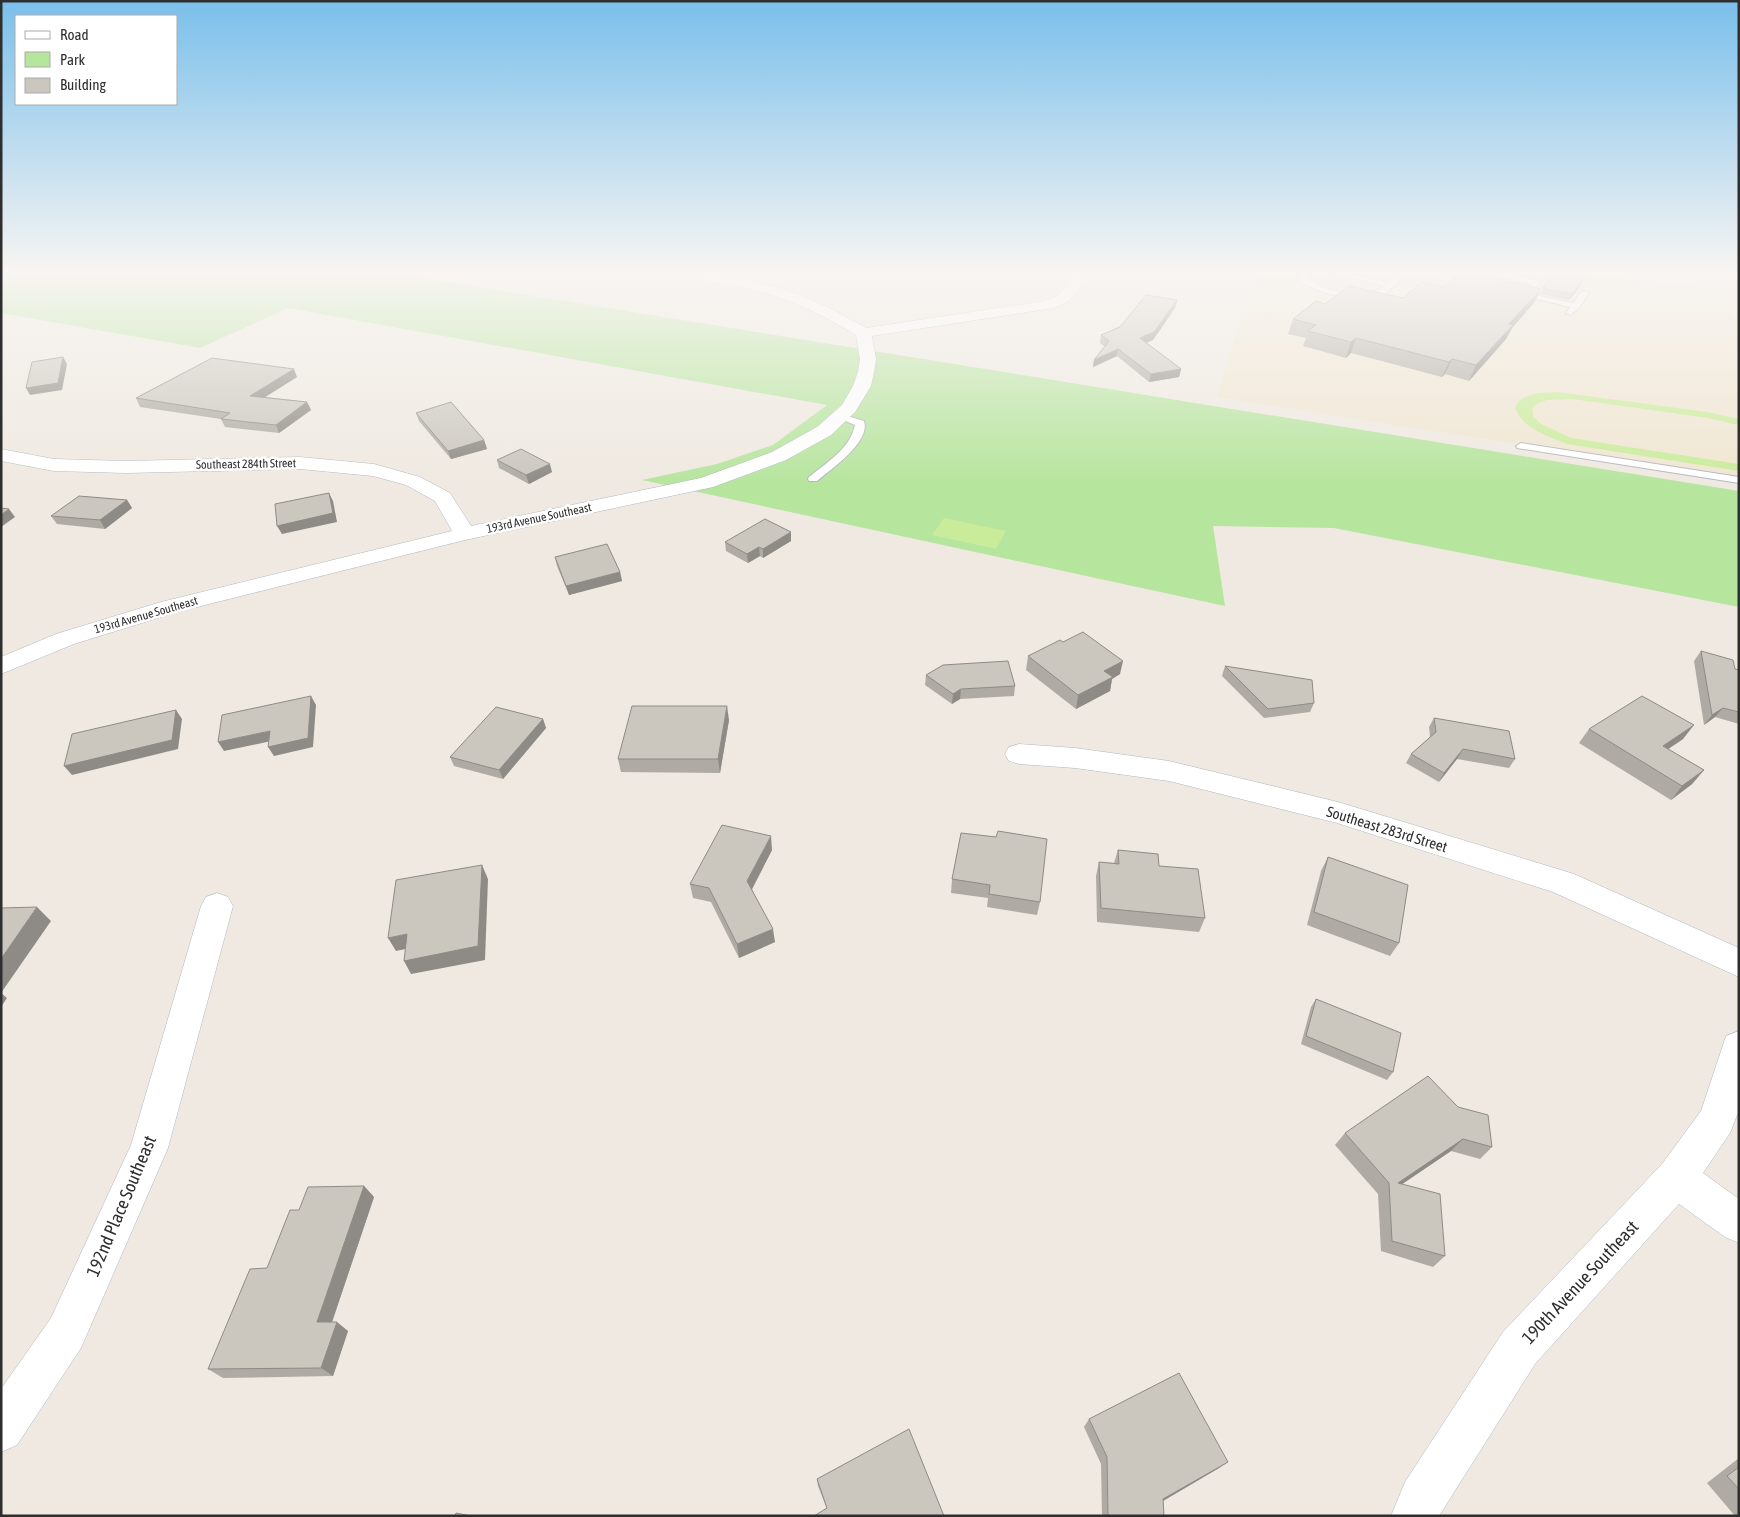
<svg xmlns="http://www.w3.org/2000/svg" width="1740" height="1517" viewBox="0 0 1740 1517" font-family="'Asap Condensed',sans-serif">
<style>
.education{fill:#f0e6d1}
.green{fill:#b6e59e}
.pitch{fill:#c9ec9a}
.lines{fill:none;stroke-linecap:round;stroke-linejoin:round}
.service-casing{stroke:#b4b7c1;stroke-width:2}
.minor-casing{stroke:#b4b7c1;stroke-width:1}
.service{fill:#fff;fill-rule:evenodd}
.minor{fill:#fff;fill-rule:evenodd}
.wall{fill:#afaba4}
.shaded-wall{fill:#8e8b86}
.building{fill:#cbc7bf;stroke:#8e8b86}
.labels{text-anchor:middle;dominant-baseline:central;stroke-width:5;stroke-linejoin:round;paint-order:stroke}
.far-street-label{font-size:12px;fill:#2e2e2e;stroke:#fff}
.street-label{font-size:15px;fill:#2e2e2e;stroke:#fff}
.near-street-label{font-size:18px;fill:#2e2e2e;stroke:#fff}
</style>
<rect width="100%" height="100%" fill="#efe9e1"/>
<!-- education -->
<path class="education" d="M1254,273H1581L1715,289L1739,328V479L1217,397Z"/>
<!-- green -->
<path class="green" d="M1,273H392L1739,491V607L1334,528L1213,526L1225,606L642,480L717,464L773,445L827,405L288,308L200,348L1,313Z"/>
<!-- pitch -->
<g class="pitch">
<path d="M1557,392L1707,412L1739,419V425L1708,418L1572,399L1547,400L1537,404L1532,409L1533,416L1541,424L1571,438L1739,464V471L1567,444C1548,436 1523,429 1515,408C1521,392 1542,393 1557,392Z"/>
<path d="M944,518L1006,531L996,549L932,535Z"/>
</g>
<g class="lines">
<!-- service casing -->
<g class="service-casing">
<g id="service">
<path d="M1304,273H1312L1308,279C1326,292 1365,302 1384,286L1332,273H1346L1388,283L1397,273H1406C1399,280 1392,290 1383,295C1362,305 1320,294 1301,282L1300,277Z"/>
<path d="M1437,273H1445L1448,276L1475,283L1471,285L1442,280Z"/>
<path d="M1485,273H1500L1539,281L1540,283L1530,294L1573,303L1582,291L1589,293L1579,308L1570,315L1566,313L1570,307L1512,293L1516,291L1523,292L1531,284Z"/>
<path d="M841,414L864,421C871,442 831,469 817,481H809L808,479L809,477C827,462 850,449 855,425L836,417Z"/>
<path d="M1521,443L1739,477V483L1517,448L1516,446Z"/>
</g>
</g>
<!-- minor casing -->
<g class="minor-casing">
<g id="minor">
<path d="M680,273H715L784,289L826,306L866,328L1045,301L1059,295L1075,273H1089L1069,301L1054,308L872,336L876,359L874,372L871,386L855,412L831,435L786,460L713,487L465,540L177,612L74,644L1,674V657L56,634L161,602L452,531L435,501L406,485L373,476L300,469L126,473L54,471L1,461V449L54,459L126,461L300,457L374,464L420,477L450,493L471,526L701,478L772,452L817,427L842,405L853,386L858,372L860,359L856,335C817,311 776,293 732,285C721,283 685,280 680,273Z"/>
<path d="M1019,744L1075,748L1169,761L1338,802L1574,874L1739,948V977L1553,892L1337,823L1169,781L1075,768L1019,764L1009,761L1005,754L1009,747Z"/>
<path d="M217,893L228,897L233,906L168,1148L81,1348L17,1445L1,1452V1389L51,1318L131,1145L201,906L206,897Z"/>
<path d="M1739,1031V1110L1730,1133L1703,1173L1739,1199V1243L1725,1237L1679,1204L1535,1364L1439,1516H1391L1405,1482L1503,1332L1662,1164L1701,1111L1726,1036Z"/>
</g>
</g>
<!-- service -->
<use href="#service" class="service"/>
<!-- minor -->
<use href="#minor" class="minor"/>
</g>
<!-- wall -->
<g class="wall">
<path d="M1443,287L1534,303L1512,328L1506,339L1469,381L1445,374L1442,377L1351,353L1346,358L1303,346L1306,338L1288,334L1293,319L1325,304L1403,298Z"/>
<path d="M1543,288H1579L1569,300L1540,294Z"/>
<path d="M1177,300L1175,308L1153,340L1146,343L1181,369L1179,377L1149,382L1117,356L1093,367L1094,360L1105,347L1100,343L1101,335Z"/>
<path d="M297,377L265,397L307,402L311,410L279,433L225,427L221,419L140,407L136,398Z"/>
<path d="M416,413L484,440L487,449L451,459L419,421Z"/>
<path d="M497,460L552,472L529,484L499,468Z"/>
<path d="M127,500L132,508L105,529L57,524L51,516Z"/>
<path d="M791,532V541L763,558L760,556L748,563L726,551L725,542Z"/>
<path d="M555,557L620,572L622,581L569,595L557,566Z"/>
<path d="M1063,642L1120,674L1112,679L1110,691L1076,709L1026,670L1028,656Z"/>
<path d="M1701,651L1735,669L1739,670V724L1715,717L1704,725L1694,661Z"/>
<path d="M1225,666L1314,703L1310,712L1264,718L1222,676Z"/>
<path d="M926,675L1015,686L1014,696L960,699L952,704L925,685Z"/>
<path d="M1434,718L1515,759L1509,768L1457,759L1439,782L1406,763L1411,754L1430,737L1429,727Z"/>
<path d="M543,719L546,728L503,779L454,766L450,757Z"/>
<path d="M729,720L720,773L621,772L618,759Z"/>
<path d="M1589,729L1683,739L1668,749L1704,770L1692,784L1671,800L1579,743Z"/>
<path d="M961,833L1040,902L1037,915L987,907L988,898L951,893L952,879Z"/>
<path d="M772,850L752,889L775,942L739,958L711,902L693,898L690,884Z"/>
<path d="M1118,850L1159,866L1205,918L1199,932L1097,922L1096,876L1099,862L1114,863Z"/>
<path d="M1328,857L1399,943L1390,956L1307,925L1321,871Z"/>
<path d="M1316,999L1393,1072L1387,1080L1301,1044L1311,1007Z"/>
<path d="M1458,1107L1492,1147L1480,1159L1451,1151L1402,1184L1445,1256L1433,1267L1381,1251L1378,1194L1335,1145L1345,1133Z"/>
<path d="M364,1186L374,1197L332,1322L348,1331L333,1376L223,1378L208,1369L267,1268L299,1210Z"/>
<path d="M1089,1419L1219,1468L1163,1501L1164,1516H1102L1101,1464L1084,1427Z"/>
<path d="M1739,1458V1516H1735L1707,1483Z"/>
<path d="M817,1479L944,1516L827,1509L818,1486Z"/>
</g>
<!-- shaded-wall -->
<g class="shaded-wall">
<path d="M1582,282L1579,288L1569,300L1572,294Z"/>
<path d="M1541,289L1534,303L1512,328L1506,339L1469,381L1476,365L1509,324Z"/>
<path d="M1177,300L1175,308L1153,340L1139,346L1140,338Z"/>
<path d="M1356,338L1351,353L1346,358L1351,342Z"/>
<path d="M1118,349L1117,356L1093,367L1094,360Z"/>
<path d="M63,357L67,364L62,390L30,395L26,388Z"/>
<path d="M1452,359L1445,374L1442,377L1449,362Z"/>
<path d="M294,369L297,377L254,404L250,396Z"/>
<path d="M1181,369L1179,377L1149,382L1151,374Z"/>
<path d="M307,402L311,410L279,433L276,425Z"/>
<path d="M484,440L487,449L451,459L448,451Z"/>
<path d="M550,464L552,472L529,484L526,475Z"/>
<path d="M329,493L333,501L337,522L282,534L277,526Z"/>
<path d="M127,500L132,508L105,529L100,520Z"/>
<path d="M9,509L15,517L1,527V515Z"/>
<path d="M791,532V541L763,558V549Z"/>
<path d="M759,547L760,556L748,563L747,554Z"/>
<path d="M620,572L622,581L569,595L566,586Z"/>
<path d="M1123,661L1120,674L1112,679L1110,691L1076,709L1078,695L1104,671Z"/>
<path d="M961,689L960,699L952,704L953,694Z"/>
<path d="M311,696L316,705L313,747L274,756L268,747Z"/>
<path d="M727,706L729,720L720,773L718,759Z"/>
<path d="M1723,708L1715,717L1704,725L1712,715Z"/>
<path d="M176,710L182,719L178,749L72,775L64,766Z"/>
<path d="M543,719L546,728L503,779L499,770Z"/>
<path d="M1694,725L1683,739L1652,760L1663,746Z"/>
<path d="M270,731L276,740L224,751L218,742Z"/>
<path d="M1463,749L1457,759L1439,782L1444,773Z"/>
<path d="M1704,770L1692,784L1671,800L1682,786Z"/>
<path d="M771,836L772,850L749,895L747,881Z"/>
<path d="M482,865L488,879L485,960L411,974L404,961Z"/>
<path d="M37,907L51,921L1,993L7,998L1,1007V959Z"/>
<path d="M773,929L775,942L739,958L737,944Z"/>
<path d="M407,934L415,947L396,951L388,938Z"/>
<path d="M1463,1139L1451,1151L1389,1193L1398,1183Z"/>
<path d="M364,1186L374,1197L329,1331L317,1322Z"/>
<path d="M337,1322L348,1331L333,1376L321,1368Z"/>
<path d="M1228,1462L1219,1468L1156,1505L1163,1499Z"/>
</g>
<!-- building -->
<g class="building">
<path d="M1458,273H1469L1541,289L1509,324L1513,325L1476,365L1452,359L1449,362L1356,338L1351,342L1308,331L1316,325L1293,319L1316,301L1325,304L1349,286L1403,298L1422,282L1443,287Z"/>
<path d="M1555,273H1586L1582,282L1572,294L1543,288Z"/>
<path d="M1146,295L1177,300L1154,332L1140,338L1181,369L1151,374L1118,349L1094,360L1109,341L1101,335L1120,327Z"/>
<path d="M63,357L58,383L26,388L32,362Z"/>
<path d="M212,358L294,369L250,396L307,402L276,425L221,419L230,413L136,398Z"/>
<path d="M451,402L484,440L448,451L416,413Z"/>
<path d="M521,449L550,464L526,475L497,460Z"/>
<path d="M329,493L333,513L277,526L275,504Z"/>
<path d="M79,496L127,500L100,520L51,516Z"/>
<path d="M1,508L9,509L1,515Z"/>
<path d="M765,519L791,532L763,549L759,547L747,554L725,542Z"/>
<path d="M607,544L620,572L566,586L555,557Z"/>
<path d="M1083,632L1123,661L1104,671L1113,677L1078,695L1028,656L1060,640L1063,642Z"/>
<path d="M1701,651L1733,660L1735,669L1739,670V712L1723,708L1712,715Z"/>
<path d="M1008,661L1015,686L961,689L953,694L926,675L943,665Z"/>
<path d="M1225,666L1312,680L1314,703L1268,709Z"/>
<path d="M311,696L308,738L268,747L270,731L218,742L222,715Z"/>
<path d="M1642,696L1694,725L1663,746L1704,770L1682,786L1589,729Z"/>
<path d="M632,706H727L718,759H618Z"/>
<path d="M496,707L543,719L499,770L450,757Z"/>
<path d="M176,710L172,740L64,766L72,734Z"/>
<path d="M1434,718L1509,731L1515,759L1463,749L1444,773L1411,754L1436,732Z"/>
<path d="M722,825L771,836L747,881L773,929L737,944L709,888L690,884Z"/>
<path d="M998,831L1047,839L1040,902L989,894L990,885L952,879L961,833L996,837Z"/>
<path d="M1118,850L1158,854L1159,866L1198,869L1205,918L1101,908L1099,862L1119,864Z"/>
<path d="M1328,857L1408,885L1399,943L1314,912Z"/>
<path d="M482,865L478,946L404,961L407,934L388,938L396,880Z"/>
<path d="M37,907L1,959V908Z"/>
<path d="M1316,999L1401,1033L1393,1072L1306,1036Z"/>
<path d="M1428,1076L1458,1107L1488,1115L1492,1147L1463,1139L1398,1183L1440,1194L1445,1256L1392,1241L1389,1183L1345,1133Z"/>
<path d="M364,1186L317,1322H337L321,1368L208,1369L250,1269L267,1268L290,1210H299L308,1187Z"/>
<path d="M1179,1373L1228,1462L1163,1499L1164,1516H1108L1107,1457L1089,1419Z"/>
<path d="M909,1429L944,1516H814L827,1508L817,1479Z"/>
<path d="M1739,1467V1489L1727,1476Z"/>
<path d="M456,1513L471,1516H455Z"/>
</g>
<!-- sky -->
<linearGradient id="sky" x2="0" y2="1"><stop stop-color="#7abfeb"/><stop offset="0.56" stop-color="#f8f5f2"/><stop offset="1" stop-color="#f8f5f2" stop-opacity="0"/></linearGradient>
<rect width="1740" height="485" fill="url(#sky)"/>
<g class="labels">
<!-- far-street labels -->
<g class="far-street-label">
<text transform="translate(246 464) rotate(-1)">Southeast 284th Street</text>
<text transform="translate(539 518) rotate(-12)">193rd Avenue Southeast</text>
<text transform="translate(146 615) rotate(-16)">193rd Avenue Southeast</text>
</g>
<!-- street labels -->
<g class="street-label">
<text transform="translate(1387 829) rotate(17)">Southeast 283rd Street</text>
</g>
<!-- near-street labels -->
<g class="near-street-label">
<text transform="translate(121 1206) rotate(-67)">192nd Place Southeast</text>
<text transform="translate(1580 1282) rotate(-47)">190th Avenue Southeast</text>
</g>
</g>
<!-- border -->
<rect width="1740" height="1517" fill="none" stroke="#2e2e2e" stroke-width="5"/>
<!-- legend -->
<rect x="15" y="15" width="162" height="90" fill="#ffffff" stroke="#ababab"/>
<rect x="25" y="31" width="25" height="8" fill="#ffffff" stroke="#ababab"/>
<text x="60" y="40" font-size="15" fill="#2e2e2e">Road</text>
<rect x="25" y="52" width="25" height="15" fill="#b6e59e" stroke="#ababab"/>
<text x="60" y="65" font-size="15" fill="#2e2e2e">Park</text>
<rect x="25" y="78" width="25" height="15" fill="#cbc7bf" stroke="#ababab"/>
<text x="60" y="90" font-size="15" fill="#2e2e2e">Building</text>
</svg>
